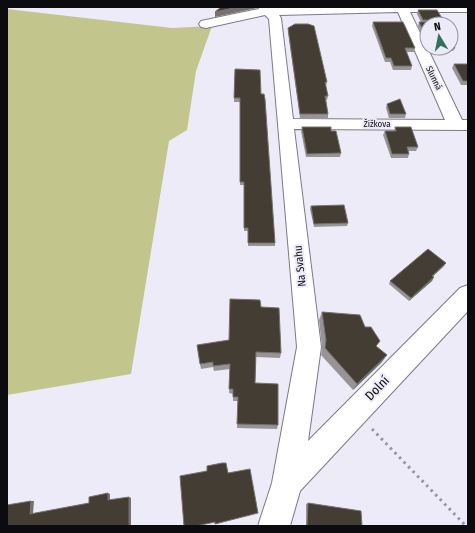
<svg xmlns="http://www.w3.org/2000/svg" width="475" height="533" viewBox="0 0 475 533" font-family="'Fira Sans Condensed',sans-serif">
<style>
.green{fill:#c2c68c}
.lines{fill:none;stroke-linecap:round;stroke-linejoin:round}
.street-casing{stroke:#7b7a85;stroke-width:2}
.path{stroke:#96959f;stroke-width:3;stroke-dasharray:2.5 4;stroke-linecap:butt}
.street{fill:#fff;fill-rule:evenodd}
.wall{fill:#989496}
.shaded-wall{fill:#76716f}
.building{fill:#433d34;stroke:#76716f}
.labels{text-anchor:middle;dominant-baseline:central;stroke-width:4;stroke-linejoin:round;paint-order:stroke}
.far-street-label{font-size:9px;fill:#0c0b10;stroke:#edebf8}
.street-label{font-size:11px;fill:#0c0b10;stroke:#edebf8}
.near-street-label{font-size:13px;fill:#0c0b10;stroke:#edebf8}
</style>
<rect width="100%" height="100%" fill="#edebf8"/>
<!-- green -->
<path class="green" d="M7,9L172,28L212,26L196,71L187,130L169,141L131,374L7,395Z"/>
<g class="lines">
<!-- street casing -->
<g class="street-casing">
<path id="street" d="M258,7H468V12H410L462,120H468V130L294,129L321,347L308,441L460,288L468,285V311L300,491L290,526H258L272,483L297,347L269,19L265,15L206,28L201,27L199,24L201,21L259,9ZM398,12L445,120L293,119L281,18L279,15Z"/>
</g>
<!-- path -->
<path class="path" d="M372,429L466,526"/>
<!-- street -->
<use href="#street" class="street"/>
</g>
<!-- wall -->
<g class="wall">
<path d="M418,10L443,20L441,24H427V44L418,26L419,22H421L417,14Z"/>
<path d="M373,22L415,48L414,52H406L412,66L411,70H393L390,62H385L372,26Z"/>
<path d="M288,28L327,82L326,86L328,96L327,100H326L328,114V118H300L288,32Z"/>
<path d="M451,41L455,48L453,51H431L429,48H451Z"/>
<path d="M454,64H468V85H461L452,68Z"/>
<path d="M235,69L261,94L275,243V246H248V231H244V185H240V102H234Z"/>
<path d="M387,104L406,114L405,118H389L386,108Z"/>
<path d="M302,127L331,131L341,153L340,157H306L301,131Z"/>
<path d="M395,127L418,147L416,151H408L409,154L408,158H391L383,135L385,131H394Z"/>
<path d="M311,206L348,223L347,226L314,227L310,209Z"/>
<path d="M444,266L433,276L434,277L432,281L409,301L389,284L390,281Z"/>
<path d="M261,307L281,353L280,358L256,357L255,383L278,425L277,429L237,428L238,401H233V394L229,393L230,369L214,371L213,367L201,369L200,364L229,340Z"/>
<path d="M322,312L365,327L382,362L353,390L321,355L322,347L319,320Z"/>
<path d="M308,503L362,526H306V504Z"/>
</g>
<!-- shaded-wall -->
<g class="shaded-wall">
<path d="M238,7H257V8L215,17V12Z"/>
<path d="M446,263L444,266L430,279L432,276Z"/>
<path d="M434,277L432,281L409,301L411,298Z"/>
<path d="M387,355L382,362L353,390L357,384Z"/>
<path d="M108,493L110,494V501L108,500Z"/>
<path d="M129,497L131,498V526H129Z"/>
<path d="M31,501H34L33,514H30Z"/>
</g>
<!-- building -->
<g class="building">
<path d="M221,7H238L215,12Z"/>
<path d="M418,10H437L443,20H423Z"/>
<path d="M373,22H403L415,48H405L412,66H394L391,58H386Z"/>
<path d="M419,22H437L441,24H427V37Z"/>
<path d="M295,24H308L314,26L327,82H325L328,96H325L328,114H300L288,28Z"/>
<path d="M451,41L455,48H451Z"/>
<path d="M454,64H468V81H463Z"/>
<path d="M235,69L260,70L261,94H264L265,99L275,243H248V228H244V182H240V98H234Z"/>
<path d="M400,99L406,114H390L387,104Z"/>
<path d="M302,127H331V131H336L341,153L307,154Z"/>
<path d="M395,127H411L418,147H407L409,154H392L385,131H396Z"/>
<path d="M344,205L348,223L314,224L311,206Z"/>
<path d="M428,249L446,263L432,276L434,277L411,298L390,281Z"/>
<path d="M230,299L260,300L261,307L279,308L281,353L256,352L255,383L278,384V425L237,424L238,397H233V389H229L230,364L213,366V362L200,364L197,345L229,340Z"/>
<path d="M322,312L360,315L365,327H371L380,341L376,346L387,355L357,384L325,348L326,340Z"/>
<path d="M222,463H226L228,473L250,469L258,513L215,524V522L196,526H184L180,476L207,471V466Z"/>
<path d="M108,493V500L129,497V526H7V505L31,501L30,514L89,503V497Z"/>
<path d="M308,503L361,511L362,526H307Z"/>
</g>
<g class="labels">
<!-- far-street labels -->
<g class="far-street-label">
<text transform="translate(434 78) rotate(64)">Slunná</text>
<text x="377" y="124">Žižkova</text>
</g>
<!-- street labels -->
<g class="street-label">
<text transform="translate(300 266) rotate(-96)">Na Svahu</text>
</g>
<!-- near-street labels -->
<g class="near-street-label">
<text transform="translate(377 388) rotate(-46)">Dolní</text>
</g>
</g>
<!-- border -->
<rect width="475" height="533" fill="none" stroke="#0c0b10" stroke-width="16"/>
<!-- north arrow -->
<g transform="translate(439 36) rotate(350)"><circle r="19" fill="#edebf8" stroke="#93919b"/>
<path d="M0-3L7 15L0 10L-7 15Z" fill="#317160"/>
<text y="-6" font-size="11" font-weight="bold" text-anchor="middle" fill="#0c0b10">N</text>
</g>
</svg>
